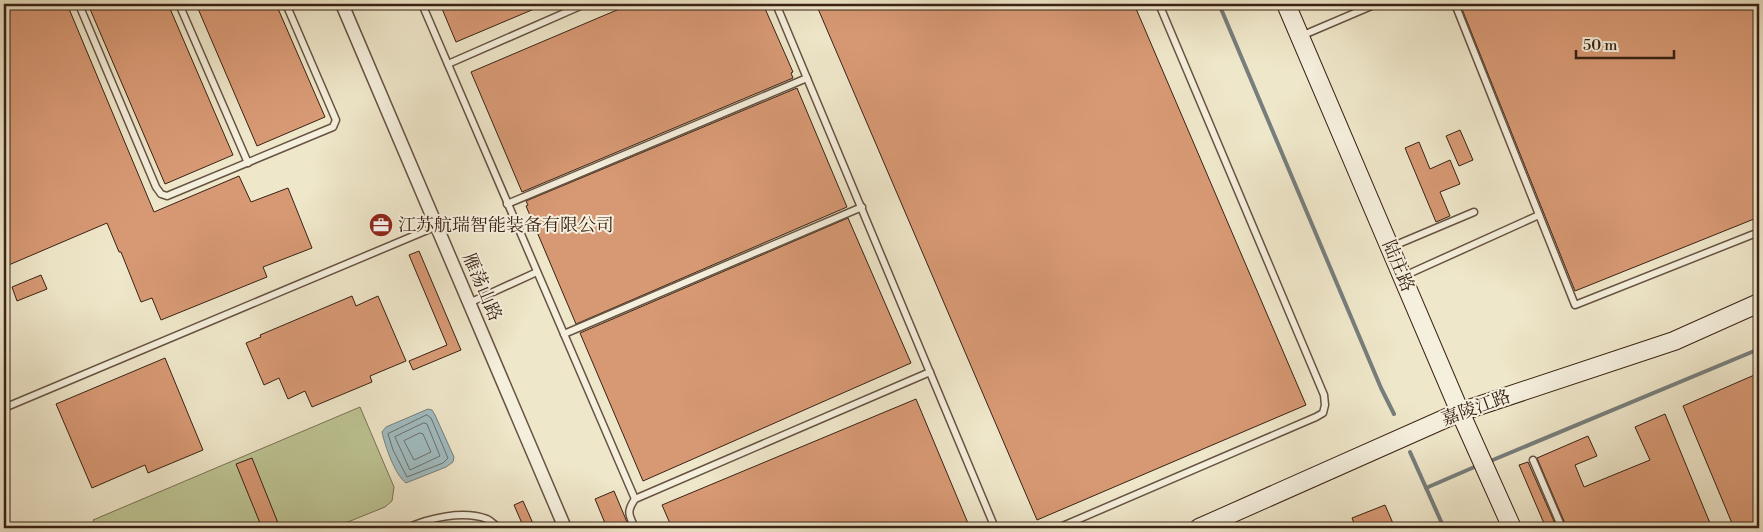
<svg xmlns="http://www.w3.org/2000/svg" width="1763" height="532" viewBox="0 0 1763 532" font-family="'Libre Bodoni','Noto Serif SC',serif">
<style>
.green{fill:#bdc494;stroke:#7b7354}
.water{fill:#a0bcc2;stroke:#777e7c}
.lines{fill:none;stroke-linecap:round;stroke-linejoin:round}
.shore{stroke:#6c6f6b;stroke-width:1}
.stream{stroke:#777e7c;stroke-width:4}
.building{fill:#d79974;stroke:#392214}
.lane-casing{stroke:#665342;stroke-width:9}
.street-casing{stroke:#665342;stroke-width:15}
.secondary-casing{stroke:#392214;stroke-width:20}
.lane{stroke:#f5efdd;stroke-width:6}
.street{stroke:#f5efdd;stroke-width:12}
.secondary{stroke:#f5efdd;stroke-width:18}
.labels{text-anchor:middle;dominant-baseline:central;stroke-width:4;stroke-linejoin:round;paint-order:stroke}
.poi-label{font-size:18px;fill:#392214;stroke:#f5efdd;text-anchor:start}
.street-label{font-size:18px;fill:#392214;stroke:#f5efdd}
</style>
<rect width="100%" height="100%" fill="#efe7ca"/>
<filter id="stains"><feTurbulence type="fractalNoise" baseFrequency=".004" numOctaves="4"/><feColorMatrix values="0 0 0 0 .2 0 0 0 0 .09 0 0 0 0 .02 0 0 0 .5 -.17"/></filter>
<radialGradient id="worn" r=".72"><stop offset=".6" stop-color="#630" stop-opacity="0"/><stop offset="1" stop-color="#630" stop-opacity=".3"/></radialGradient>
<!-- green -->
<path class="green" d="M360,407L394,487L392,501L385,507L333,528H97L93,520Z"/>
<!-- water -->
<path class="water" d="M428,409L432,410L435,415L454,457L453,462L446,467L406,483C395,475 385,446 382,432L386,427Z"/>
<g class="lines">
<!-- shore -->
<g class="shore">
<path d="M427,415L431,418L448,458L443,463L407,477L393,450L388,434Z"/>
<path d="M424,423L427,424L440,456L410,470L395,437Z"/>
<path d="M420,433L423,434L431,452L414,460L404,441Z"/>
</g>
<!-- stream -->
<g class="stream">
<path d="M1219,4L1381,388L1394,414"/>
<path d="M1410,452L1444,528"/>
<path d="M1488,462L1759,349"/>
<path d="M1426,488L1479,465"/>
</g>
</g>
<!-- building -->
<g class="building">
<path d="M4,4H67L154,212L239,176L251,202L288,188L312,248L263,267L267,277L161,320L152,298L141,302L121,252H119L107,223L4,267Z"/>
<path d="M101,4H168L233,155L165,184L90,9Z"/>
<path d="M196,4H276L325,117L257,146Z"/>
<path d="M440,4H546L456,42Z"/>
<path d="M631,4H763L793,72L791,73L793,78L522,192L471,72Z"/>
<path d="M816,4H1134L1306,405L1037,520Z"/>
<path d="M1460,4H1759V217L1575,291Z"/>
<path d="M797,88L847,207L576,324L526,206L528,205L526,201Z"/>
<path d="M1460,130L1473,160L1459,166L1446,136Z"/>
<path d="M1419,142L1430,169L1450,160L1460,184L1440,192L1450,216L1436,222L1405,148Z"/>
<path d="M848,218L911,363L643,481L580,333Z"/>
<path d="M419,251L461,350L413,370L409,361L447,345L409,255Z"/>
<path d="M41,275L47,289L17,301L12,287Z"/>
<path d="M352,296L356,306L378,296L406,361L370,376L372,382L312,407L305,391L288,399L279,378L264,385L246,343L261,337L260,335Z"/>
<path d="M165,358L203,450L148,473L145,465L92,488L56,404Z"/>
<path d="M1759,373V525L1752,528H1734L1683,406Z"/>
<path d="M916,399L970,528H672L662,505Z"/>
<path d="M1665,414L1712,528H1567L1537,458L1588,436L1597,456L1575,465L1584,487L1650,460L1635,427Z"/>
<path d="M252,458L280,528H262L236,464Z"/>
<path d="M1528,462L1557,528H1546L1519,465Z"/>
<path d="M614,491L627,522L630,528H607L595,499Z"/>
<path d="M523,501L535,528H524L514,505Z"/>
<path d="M1385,505L1395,528H1356L1352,518Z"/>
</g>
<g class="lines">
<!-- lane casing -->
<g class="lane-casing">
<g id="lane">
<path d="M80,4V7L156,187L161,194L167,196L333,127L336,120L286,4"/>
<path d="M179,4L248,163"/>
<path d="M422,4L635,499"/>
<path d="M776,4L995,528"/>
<path d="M1455,4L1575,305L1759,232"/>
<path d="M1301,36L1376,4"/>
<path d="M448,64L585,4"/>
<path d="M507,204L807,78"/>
<path d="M1391,247L1474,212"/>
<path d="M1404,276L1539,215"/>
<path d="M469,303L537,272"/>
<path d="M564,334L862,207"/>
<path d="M4,408L437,226"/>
<path d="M1533,460L1562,528"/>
<path d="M407,528C429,518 463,510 487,519C491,521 496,526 500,528"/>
<path d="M635,528C629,515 626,512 635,499L930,372"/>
<path d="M1058,528L1316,417L1323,413L1325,405L1324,395L1159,4"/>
</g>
</g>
<!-- street casing -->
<g class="street-casing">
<path id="street" d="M342,4L565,528"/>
</g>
<!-- secondary casing -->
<g class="secondary-casing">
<g id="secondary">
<path d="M1286,4L1460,412L1512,528"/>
<path d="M1199,528L1460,412L1674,341L1759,303"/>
</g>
</g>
<!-- lane -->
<use href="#lane" class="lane"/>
<!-- street -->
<use href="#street" class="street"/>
<!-- secondary -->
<use href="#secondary" class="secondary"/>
</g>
<!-- icons -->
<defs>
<g id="office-disc" transform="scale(1.25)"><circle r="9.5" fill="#8f2418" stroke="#f5efdd"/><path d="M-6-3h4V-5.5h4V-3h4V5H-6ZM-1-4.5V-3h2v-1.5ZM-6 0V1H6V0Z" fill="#fff"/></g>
</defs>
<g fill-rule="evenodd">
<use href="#office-disc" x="381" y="225"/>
</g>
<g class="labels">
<!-- poi labels -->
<g class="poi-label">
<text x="398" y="225">江苏航瑞智能装备有限公司</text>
</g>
<!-- street labels -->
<g class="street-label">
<text transform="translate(1398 266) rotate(67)">陆庄路</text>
<text transform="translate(482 287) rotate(67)">雁荡山路</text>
<text transform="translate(1476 408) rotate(-20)">嘉陵江路</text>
</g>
</g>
<!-- margin -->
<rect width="1763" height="532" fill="none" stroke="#efe7ca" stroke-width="20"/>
<rect x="5" y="5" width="1753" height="522" fill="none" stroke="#392214" stroke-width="2.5"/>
<rect x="10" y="10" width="1743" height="512" fill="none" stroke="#392214"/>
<!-- scale -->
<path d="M1576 50v8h98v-8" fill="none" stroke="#392214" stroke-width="2.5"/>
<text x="1583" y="50" font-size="15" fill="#392214" stroke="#f5efdd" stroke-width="4" paint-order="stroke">50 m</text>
<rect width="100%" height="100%" filter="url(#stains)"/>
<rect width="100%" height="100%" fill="url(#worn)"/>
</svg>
